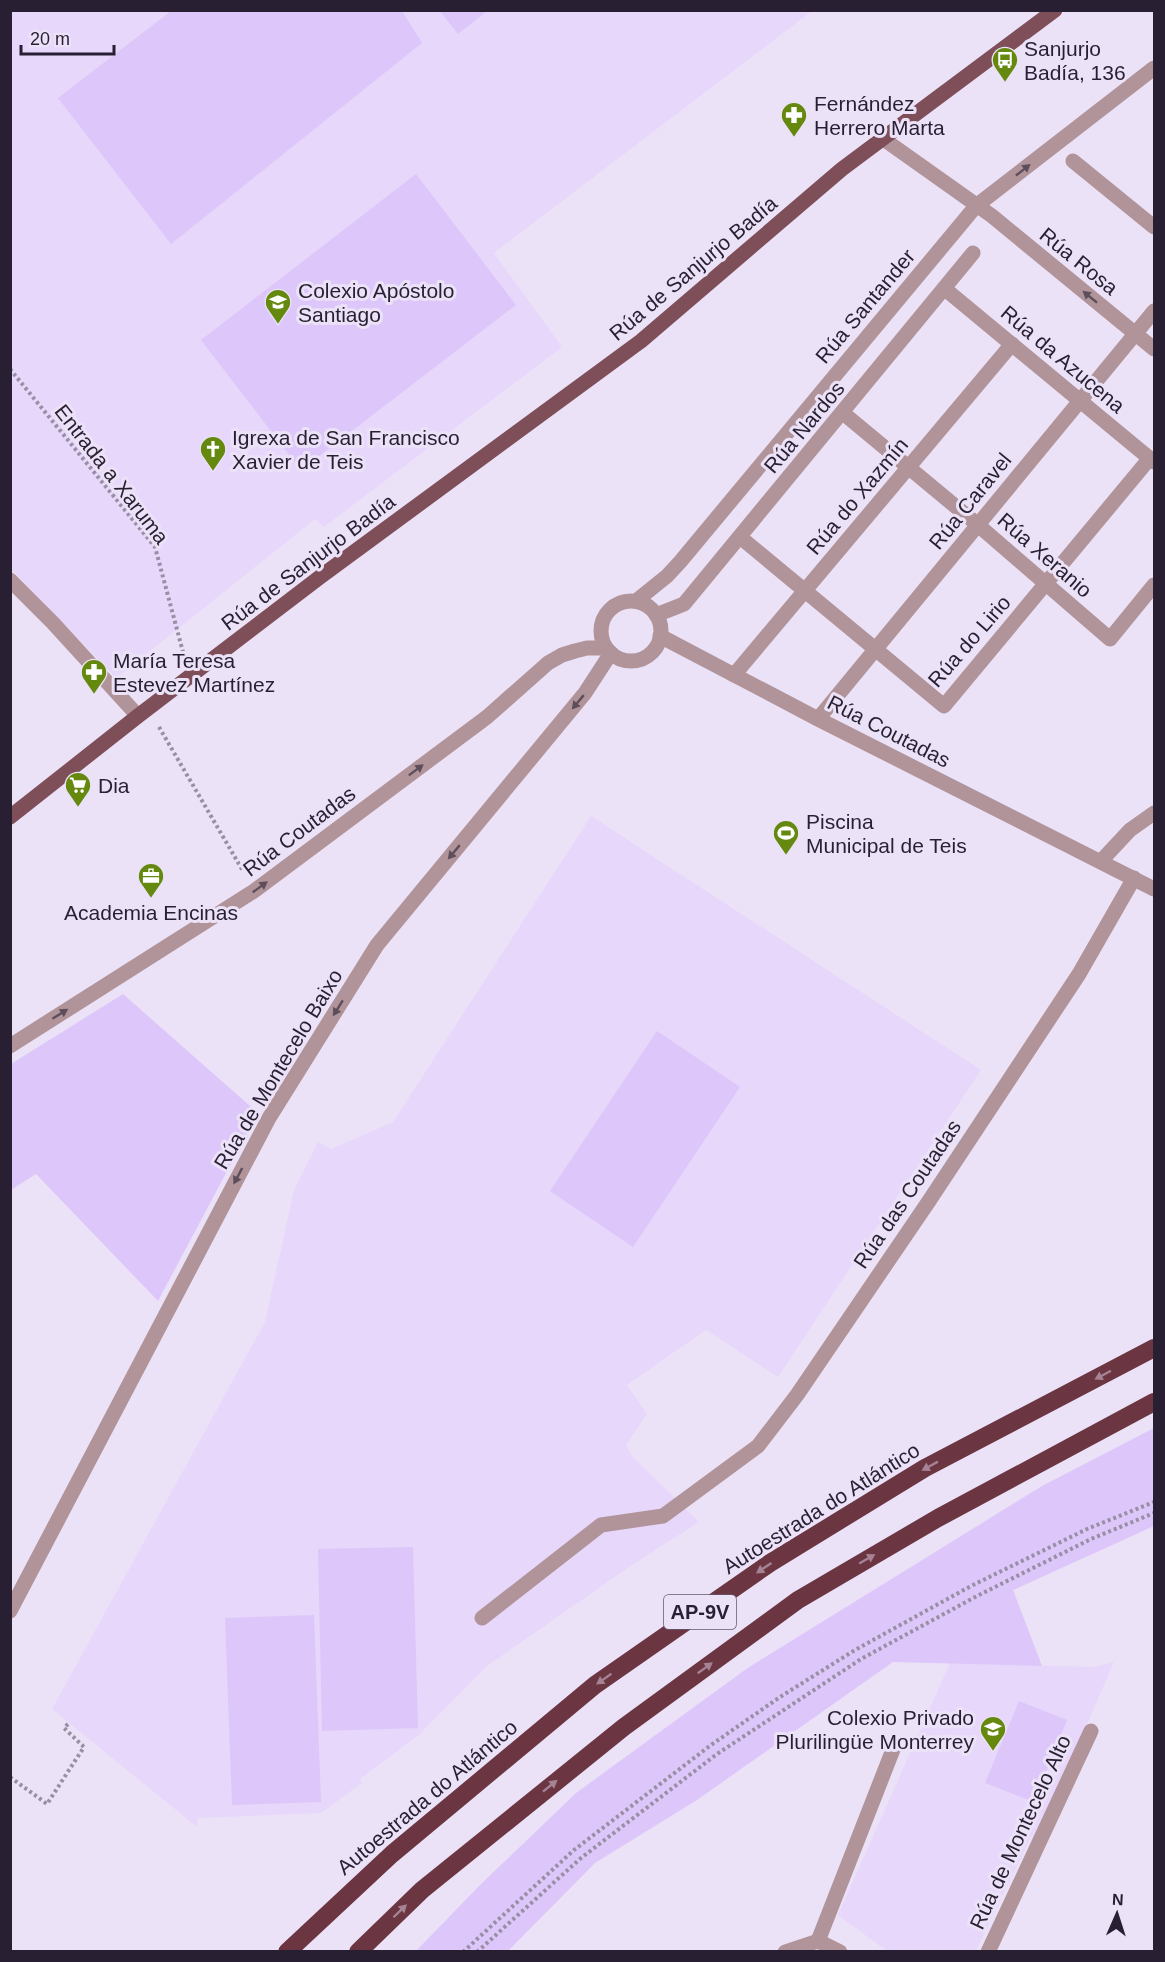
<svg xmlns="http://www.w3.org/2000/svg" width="1165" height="1962" viewBox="0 0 1165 1962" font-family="Arial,sans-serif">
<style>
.built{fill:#e7d7fb}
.green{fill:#ddc6f9}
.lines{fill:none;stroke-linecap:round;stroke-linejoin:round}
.path{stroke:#988fa4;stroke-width:4;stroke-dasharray:3 3;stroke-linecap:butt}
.minor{stroke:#b09499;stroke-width:15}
.major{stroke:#7e4f59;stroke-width:15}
.highway{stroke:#6b3642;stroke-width:18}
.oneway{fill:#5e4e5b}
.oneway2{fill:#a58394}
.labels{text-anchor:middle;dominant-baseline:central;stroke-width:6;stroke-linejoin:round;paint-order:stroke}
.shield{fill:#ece2f8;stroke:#635a6d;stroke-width:1.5}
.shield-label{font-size:20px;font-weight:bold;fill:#281f32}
.poi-label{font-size:21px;fill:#281f32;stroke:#ece2f8;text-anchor:start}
.street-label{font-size:21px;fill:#281f32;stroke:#ece2f8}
</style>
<rect width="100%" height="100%" fill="#ece2f8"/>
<!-- built -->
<g class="built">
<path d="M11,11H812L494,253L562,347L324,527L315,519L116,678L11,569Z"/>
<path d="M591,816L981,1070L778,1377L706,1330L627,1385L647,1414L626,1445L632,1456L699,1522L632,1565L487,1666L420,1734L360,1779L362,1783L321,1813L198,1818L197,1827L52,1709L265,1322L294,1190L318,1142L331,1149L393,1122Z"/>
<path d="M1114,1662L1037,1839L1031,1837L976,1951H887L838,1915L950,1663L1093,1667Z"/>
</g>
<!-- green -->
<g class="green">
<path d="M171,11H402L422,43L171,244L58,98Z"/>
<path d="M440,11H487L458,34Z"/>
<path d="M416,174L516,305L301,470L201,340Z"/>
<path d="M123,994L258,1113L158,1301L36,1174L11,1190V1064Z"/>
<path d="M657,1031L740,1087L633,1247L550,1191Z"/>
<path d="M1154,1428V1526L1013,1590L1042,1666L893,1662L697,1800L595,1863L508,1951H416L480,1885L576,1793L749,1667L1042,1486Z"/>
<path d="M413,1547L418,1728L322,1731L318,1549Z"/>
<path d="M314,1615L321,1802L232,1805L225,1618Z"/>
<path d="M1019,1701L1067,1720L1034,1802L985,1783Z"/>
</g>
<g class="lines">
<!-- path -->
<g class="path">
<path d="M10,369L155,547L183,652"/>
<path d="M159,727L243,871"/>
<path d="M10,1777L47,1804L84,1747L64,1728L69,1723"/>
<path d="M463,1952L574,1850L711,1745L780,1697L855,1650L971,1586L1087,1529L1154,1502"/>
<path d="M477,1952L581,1858L717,1754L861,1659L977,1596L1091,1539L1154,1513"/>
</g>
<!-- minor -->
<g class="minor">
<path d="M882,138L992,216L1154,349"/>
<path d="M1073,161L1154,227"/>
<path d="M945,289L1154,462"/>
<path d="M843,413L978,525L1110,639L1154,585"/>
<path d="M740,537L944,706L1150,458"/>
<path d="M10,580L53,623L138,716"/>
<circle cx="631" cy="631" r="30"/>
<path d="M636,601L667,576L680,562L976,206L1154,68"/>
<path d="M656,615L684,604L973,253"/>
<path d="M660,636L818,719L1154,889"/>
<path d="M734,675L1012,344"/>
<path d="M818,719L1154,311"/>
<path d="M1101,861L1130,830L1154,813"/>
<path d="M10,1046L254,891L487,717L548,663L562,655L575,651L587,648H605"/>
<path d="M10,1611L269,1118L377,945L585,693L611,653"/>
<path d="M482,1618L601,1525L663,1516L758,1446L797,1395L929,1201L1079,974L1134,878"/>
<path d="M818,1941L894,1747"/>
<path d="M785,1952L818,1941L840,1952"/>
<path d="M988,1952L1091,1731"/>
</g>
<!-- major -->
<path class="major" d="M10,817L138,716L320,577L641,341L842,169L1055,10"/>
<!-- highway -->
<g class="highway">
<path d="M287,1952L392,1854L595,1685L770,1563L925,1468L1154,1348"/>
<path d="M358,1952L422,1890L624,1727L798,1600L938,1518L1154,1402"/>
</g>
</g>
<!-- one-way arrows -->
<defs><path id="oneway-solid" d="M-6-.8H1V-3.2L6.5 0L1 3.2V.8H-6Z" transform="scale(1.5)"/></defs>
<g class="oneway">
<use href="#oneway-solid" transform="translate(1023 170) rotate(-38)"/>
<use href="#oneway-solid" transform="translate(1090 297) rotate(-141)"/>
<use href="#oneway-solid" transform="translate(578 702) rotate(130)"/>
<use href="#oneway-solid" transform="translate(416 770) rotate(-37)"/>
<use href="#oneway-solid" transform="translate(454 852) rotate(130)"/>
<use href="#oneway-solid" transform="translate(260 887) rotate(-36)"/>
<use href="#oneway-solid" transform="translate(338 1008) rotate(122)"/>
<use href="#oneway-solid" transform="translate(60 1014) rotate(-32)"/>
<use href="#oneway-solid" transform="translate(238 1176) rotate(118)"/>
</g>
<g class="oneway2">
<use href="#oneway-solid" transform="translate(1103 1375) rotate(152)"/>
<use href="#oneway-solid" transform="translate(930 1466) rotate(151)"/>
<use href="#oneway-solid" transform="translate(867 1559) rotate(-30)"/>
<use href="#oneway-solid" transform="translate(764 1568) rotate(146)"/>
<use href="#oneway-solid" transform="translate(705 1668) rotate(-36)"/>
<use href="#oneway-solid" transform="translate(604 1679) rotate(145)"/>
<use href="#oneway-solid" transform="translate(550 1786) rotate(-39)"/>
<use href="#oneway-solid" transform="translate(400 1911) rotate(-44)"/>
</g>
<!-- icons -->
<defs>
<g id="bus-pin" transform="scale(1.35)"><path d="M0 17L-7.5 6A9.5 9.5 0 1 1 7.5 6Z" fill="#65890e" stroke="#ece2f8"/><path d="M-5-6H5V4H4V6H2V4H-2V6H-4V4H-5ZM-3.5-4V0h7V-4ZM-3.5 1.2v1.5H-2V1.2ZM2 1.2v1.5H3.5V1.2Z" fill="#fff"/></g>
<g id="pharmacy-pin" transform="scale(1.35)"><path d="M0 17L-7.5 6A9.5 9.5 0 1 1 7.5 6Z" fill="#65890e" stroke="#ece2f8"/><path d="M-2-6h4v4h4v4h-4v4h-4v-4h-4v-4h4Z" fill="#fff"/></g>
<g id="school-pin" transform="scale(1.35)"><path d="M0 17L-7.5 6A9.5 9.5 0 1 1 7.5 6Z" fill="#65890e" stroke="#ece2f8"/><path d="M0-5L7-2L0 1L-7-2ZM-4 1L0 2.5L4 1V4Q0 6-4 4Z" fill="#fff"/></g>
<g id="church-pin" transform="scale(1.35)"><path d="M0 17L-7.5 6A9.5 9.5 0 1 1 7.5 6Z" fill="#65890e" stroke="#ece2f8"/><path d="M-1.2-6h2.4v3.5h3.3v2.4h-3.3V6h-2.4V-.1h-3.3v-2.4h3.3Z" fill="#fff"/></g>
<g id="supermarket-pin" transform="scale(1.35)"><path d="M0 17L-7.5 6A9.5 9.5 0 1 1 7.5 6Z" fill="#65890e" stroke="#ece2f8"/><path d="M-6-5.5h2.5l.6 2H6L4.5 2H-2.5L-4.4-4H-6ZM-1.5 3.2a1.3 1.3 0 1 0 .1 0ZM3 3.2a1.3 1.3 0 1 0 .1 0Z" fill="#fff"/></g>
<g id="stadium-pin" transform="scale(1.35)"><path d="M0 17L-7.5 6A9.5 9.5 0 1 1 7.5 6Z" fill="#65890e" stroke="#ece2f8"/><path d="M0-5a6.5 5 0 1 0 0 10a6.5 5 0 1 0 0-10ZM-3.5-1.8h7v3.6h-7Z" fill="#fff"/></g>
<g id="office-pin" transform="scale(1.35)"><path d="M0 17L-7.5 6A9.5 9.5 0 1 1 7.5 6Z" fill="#65890e" stroke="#ece2f8"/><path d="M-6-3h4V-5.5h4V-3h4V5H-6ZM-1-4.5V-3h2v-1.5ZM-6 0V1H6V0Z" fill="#fff"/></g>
</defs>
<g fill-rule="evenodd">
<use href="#bus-pin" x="1005" y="60"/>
<use href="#pharmacy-pin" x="794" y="115"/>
<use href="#school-pin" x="278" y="302"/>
<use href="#church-pin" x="213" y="449"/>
<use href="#pharmacy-pin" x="94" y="672"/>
<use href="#supermarket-pin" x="78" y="785"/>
<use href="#stadium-pin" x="786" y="833"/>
<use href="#office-pin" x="151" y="876"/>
<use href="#school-pin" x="993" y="1729"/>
</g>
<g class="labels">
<!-- shield labels -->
<rect class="shield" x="664" y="1595" width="72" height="34" rx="4.5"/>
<g class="shield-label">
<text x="700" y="1612">AP-9V</text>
</g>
<!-- poi labels -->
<g class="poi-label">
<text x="1024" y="48">Sanjurjo<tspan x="1024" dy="24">Badía, 136</tspan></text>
<text x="814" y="103">Fernández<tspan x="814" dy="24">Herrero Marta</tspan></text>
<text x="298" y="290">Colexio Apóstolo<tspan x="298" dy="24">Santiago</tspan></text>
<text x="232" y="437">Igrexa de San Francisco<tspan x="232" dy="24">Xavier de Teis</tspan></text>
<text x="113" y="660">María Teresa<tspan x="113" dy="24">Estevez Martínez</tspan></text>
<text x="98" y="785">Dia</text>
<text x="806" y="821">Piscina<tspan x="806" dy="24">Municipal de Teis</tspan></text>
<text x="151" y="912" text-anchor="middle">Academia Encinas</text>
<text x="974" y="1717" text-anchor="end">Colexio Privado<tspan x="974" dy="24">Plurilingüe Monterrey</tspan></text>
</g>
<!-- street labels -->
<g class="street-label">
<text transform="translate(1079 261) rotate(39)">Rúa Rosa</text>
<text transform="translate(693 268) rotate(-40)">Rúa de Sanjurjo Badía</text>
<text transform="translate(865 306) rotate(-50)">Rúa Santander</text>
<text transform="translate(1063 359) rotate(40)">Rúa da Azucena</text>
<text transform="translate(804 427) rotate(-50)">Rúa Nardos</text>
<text transform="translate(112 474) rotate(52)">Entrada a Xaruma</text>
<text transform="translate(857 496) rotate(-50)">Rúa do Xazmín</text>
<text transform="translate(970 501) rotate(-51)">Rúa Caravel</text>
<text transform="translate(1045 555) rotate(41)">Rúa Xeranio</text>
<text transform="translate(308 562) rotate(-37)">Rúa de Sanjurjo Badía</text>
<text transform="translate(969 641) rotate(-49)">Rúa do Lirio</text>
<text transform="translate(889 731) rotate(27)">Rúa Coutadas</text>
<text transform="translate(299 831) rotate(-37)">Rúa Coutadas</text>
<text transform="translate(278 1069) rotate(-59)">Rúa de Montecelo Baixo</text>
<text transform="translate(907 1194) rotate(-56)">Rúa das Coutadas</text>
<text transform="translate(821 1508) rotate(-32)">Autoestrada do Atlántico</text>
<text transform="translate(427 1797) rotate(-40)">Autoestrada do Atlántico</text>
<text transform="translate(1020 1832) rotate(-65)">Rúa de Montecelo Alto</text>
</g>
</g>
<!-- border -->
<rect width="1165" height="1962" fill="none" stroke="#281f32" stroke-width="24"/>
<!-- north arrow -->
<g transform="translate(1117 1914) rotate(3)" stroke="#ece2f8" stroke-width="4.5" paint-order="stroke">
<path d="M0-4.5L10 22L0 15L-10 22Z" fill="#281f32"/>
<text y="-9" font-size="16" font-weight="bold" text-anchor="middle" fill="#281f32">N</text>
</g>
<!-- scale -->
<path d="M21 45v9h93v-9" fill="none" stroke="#281f32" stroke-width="3"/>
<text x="30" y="45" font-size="18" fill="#281f32" stroke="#ece2f8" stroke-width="4.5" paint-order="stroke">20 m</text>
</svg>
